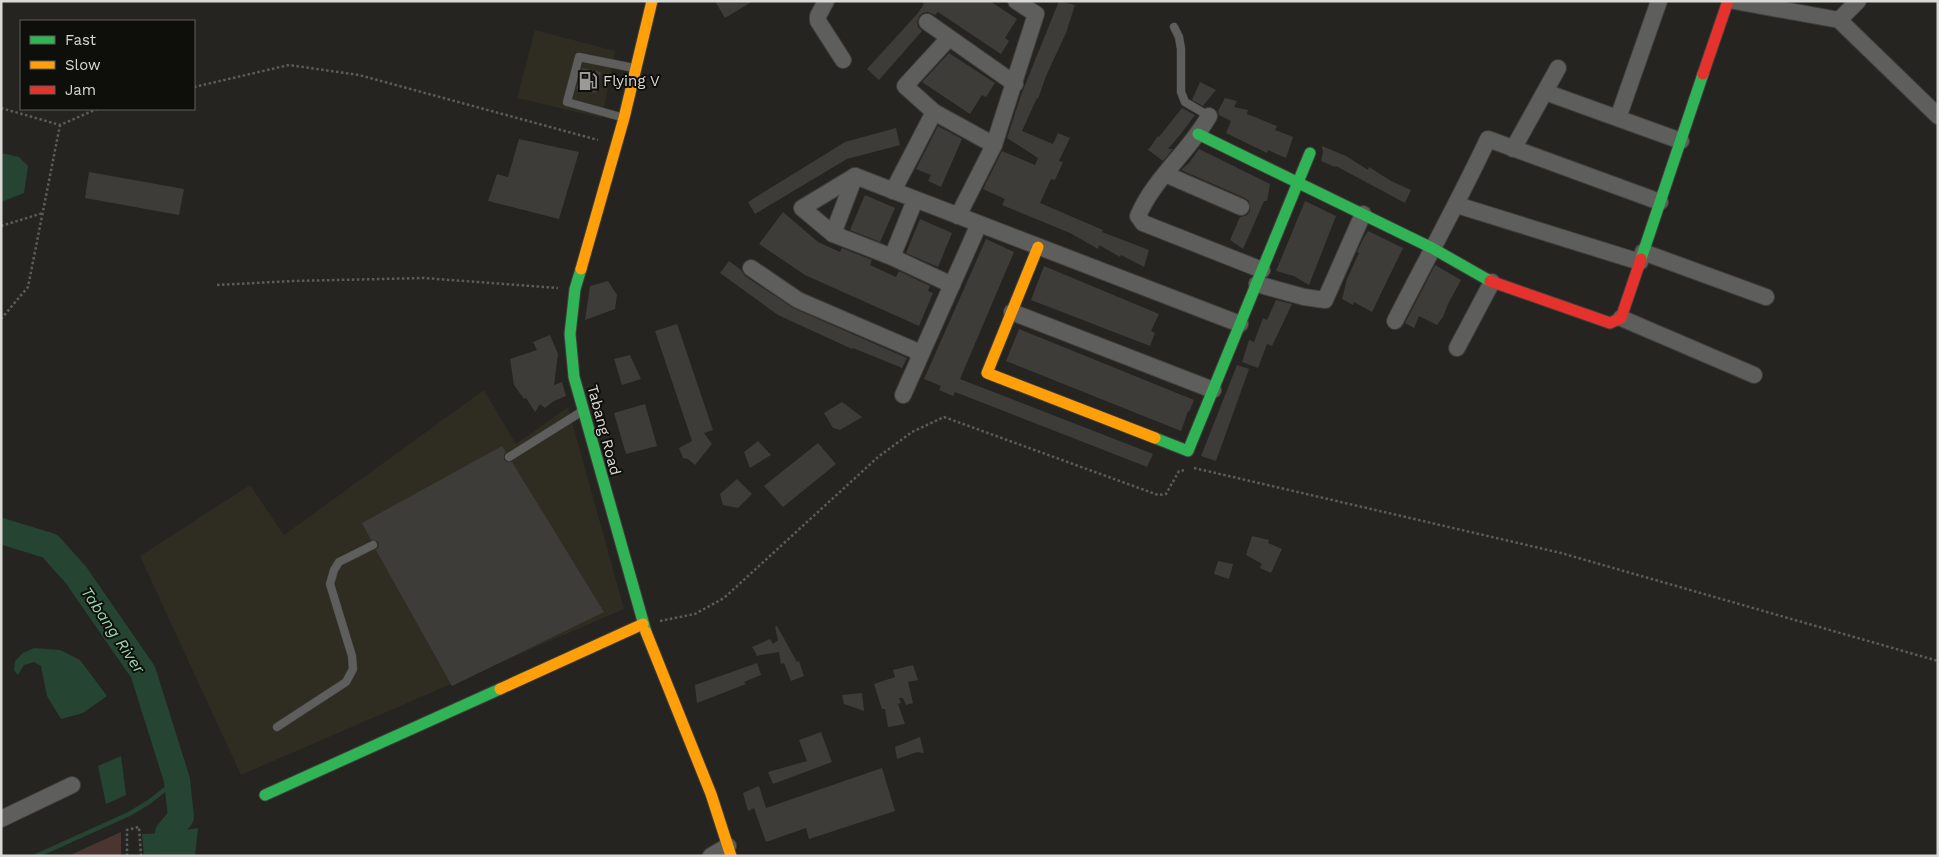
<svg xmlns="http://www.w3.org/2000/svg" width="1939" height="857" viewBox="0 0 1939 857" font-family="'Work Sans',sans-serif">
<style>
.built{fill:#2f2c22}
.green{fill:#4a3530}
.water{fill:#254431}
.lines{fill:none;stroke-linecap:round;stroke-linejoin:round}
.stream{stroke:#254431;stroke-width:4.5}
.river{stroke:#254431;stroke-width:26}
.building{fill:#3e3c39}
.lane-casing{stroke:#3f3e3b;stroke-width:9}
.street-casing{stroke:#3f3e3b;stroke-width:18}
.fast-casing{stroke:#3f3e3b;stroke-width:13}
.slow-casing{stroke:#3f3e3b;stroke-width:13}
.jam-casing{stroke:#3f3e3b;stroke-width:13}
.path{stroke:#5c5c5a;stroke-width:2.5;stroke-dasharray:2.5 2.5;stroke-linecap:butt}
.lane{stroke:#5e5e5c;stroke-width:8}
.street{stroke:#5e5e5c;stroke-width:16}
.fast{stroke:#30b455;stroke-width:11}
.slow{stroke:#ff9f0a;stroke-width:11}
.jam{stroke:#e5322d;stroke-width:11}
.labels{text-anchor:middle;dominant-baseline:central;stroke-width:4;stroke-linejoin:round;paint-order:stroke}
.poi-label{font-size:15px;fill:#dad9d6;stroke:#0e0e0b;text-anchor:start}
.street-label{font-size:15px;fill:#dad9d6;stroke:#0e0e0b}
.water-label{font-size:16px;font-style:italic;fill:#9ad7b2;stroke:#0e0e0b}
</style>
<rect width="100%" height="100%" fill="#252420"/>
<!-- built -->
<g class="built">
<path d="M535,30L615,51L602,118L517,98Z"/>
<path d="M484,390L516,444L568,407L624,609L241,775L140,556L250,485L284,535Z"/>
</g>
<!-- green -->
<path class="green" d="M121,832V856H68Z"/>
<!-- water -->
<g class="water">
<path d="M1,153L19,157L28,166L24,193L1,202Z"/>
<path d="M34,648L60,650L80,660L107,696L83,713L61,719L47,696L41,666L34,662L24,665L18,675L14,670L15,661L23,653Z"/>
<path d="M121,756L126,795L106,804L98,766Z"/>
<path d="M198,828L195,856H144L142,834L168,833Z"/>
</g>
<g class="lines">
<!-- stream -->
<path class="stream" d="M36,856L129,814L149,802L177,780"/>
<!-- river -->
<path class="river" d="M1,531L50,546L76,575L143,672L177,780L181,817L168,833L164,856"/>
</g>
<!-- building -->
<g class="building">
<path d="M715,1H753L725,18Z"/>
<path d="M921,1H990L1017,19L1005,38L1009,41L1001,54L938,12L935,15L928,12L923,13L919,16L917,22L918,27L922,31L879,80L867,69L918,13L924,4Z"/>
<path d="M1059,1L1075,5L1066,33L1046,76L1038,99L1037,98L1022,131L1053,144L1058,133L1070,138L1059,161L1063,162L1055,180L1051,179L1040,203L1103,230L1102,232L1149,250L1144,267L1121,255L1120,257L1099,245L1098,249L1070,233L1002,205L1005,199L983,189L1002,151L1035,165L1038,158L1007,138L1021,95Z"/>
<path d="M949,53L995,83L986,97L982,95L970,114L922,82Z"/>
<path d="M582,68L601,72L596,93L576,89Z"/>
<path d="M1200,82L1216,90L1203,106L1192,100Z"/>
<path d="M1225,98L1237,101L1234,107L1248,110L1247,114L1277,126L1275,130L1293,137L1286,158L1268,150L1267,153L1226,133L1231,121L1219,115L1218,111Z"/>
<path d="M1182,108L1195,115L1180,135L1168,149H1173L1163,161L1147,149H1149L1158,136L1159,137Z"/>
<path d="M938,126L962,139L941,187L928,181L931,175L916,169Z"/>
<path d="M896,128L900,145L847,159L755,214L748,202L845,142Z"/>
<path d="M519,139L579,152L559,219L488,201L497,174L508,177Z"/>
<path d="M1322,146L1346,156L1368,170L1369,167L1391,181L1411,190L1405,203L1336,166L1335,167L1321,161L1323,152Z"/>
<path d="M1199,149L1270,184L1267,201H1264L1243,249L1230,240L1240,217L1247,215L1250,211L1249,201L1245,198L1181,170L1189,163Z"/>
<path d="M89,172L184,189L179,215L85,198Z"/>
<path d="M865,195L895,208L880,242L850,230Z"/>
<path d="M1305,201L1336,216L1309,285L1294,276L1276,271Z"/>
<path d="M783,212L818,242L840,252L842,248L872,260L870,265L896,277L899,271L930,286L928,291L933,293L919,326L805,275L759,244Z"/>
<path d="M920,219L952,233L938,267L906,253Z"/>
<path d="M1368,231L1403,248L1372,312L1354,302L1353,305L1342,299L1347,279L1359,253L1357,252L1363,239Z"/>
<path d="M986,239L1014,252L960,379L1153,454L1147,467L955,392L953,396L939,390L941,386L924,379Z"/>
<path d="M729,261L741,270L745,276L793,308L907,358L902,368L853,348L852,349L778,315L720,273Z"/>
<path d="M1435,265L1461,280L1448,304L1443,317L1437,325L1419,316L1414,328L1405,323Z"/>
<path d="M1044,266L1159,314L1151,331L1155,333L1150,346L1031,300Z"/>
<path d="M608,281L617,295L615,309L585,320L590,286Z"/>
<path d="M1276,300L1292,304L1272,346L1267,344L1258,368L1242,362L1249,340L1254,342L1263,318L1267,320Z"/>
<path d="M677,324L713,430L704,433L712,444L695,465L688,459L683,458L679,448L692,441L655,331Z"/>
<path d="M1019,329L1194,400L1189,412L1188,411L1181,431L1006,361Z"/>
<path d="M550,335L558,354L554,385L562,382L566,396L554,401L545,408L540,404L535,412L526,398L524,399L514,385L510,359L537,350L533,342Z"/>
<path d="M630,355L641,379L622,385L614,359Z"/>
<path d="M1237,365L1249,369L1216,461L1201,456Z"/>
<path d="M842,402L862,417L840,430L833,428L824,413Z"/>
<path d="M645,404L657,446L626,454L614,413Z"/>
<path d="M758,441L771,455L750,468L744,452Z"/>
<path d="M818,443L836,464L783,507L764,486Z"/>
<path d="M502,446L506,452L504,455V460L507,462H512L604,612L452,686L376,550L379,546L378,542L371,540L362,523Z"/>
<path d="M737,479L752,494L738,508L723,505L720,494Z"/>
<path d="M1252,536L1269,540L1268,543L1282,549L1271,573L1260,568L1262,564L1246,555Z"/>
<path d="M1218,561L1233,564L1229,579L1214,574Z"/>
<path d="M777,626L797,662L799,661L804,676L791,681L784,663L781,664L779,652L755,656L757,655L752,647L770,639L773,644L778,640L775,627Z"/>
<path d="M757,663L761,675L744,682L746,684L697,703L695,685Z"/>
<path d="M913,665L918,680L908,682L913,703L906,705L903,698H899L901,703L898,704L905,724L888,727L885,709H882L874,684L895,677L893,670Z"/>
<path d="M862,693L864,711L844,704L842,695Z"/>
<path d="M821,732L832,762L773,784L768,772L807,761L799,740Z"/>
<path d="M920,737L924,753L917,752L897,759L895,747Z"/>
<path d="M882,768L895,811L809,839L806,828L766,842L754,808L748,811L743,793L759,786L766,808Z"/>
</g>
<g class="lines">
<!-- lane casing -->
<g class="lane-casing">
<g id="lane">
<path d="M1174,27L1179,37L1181,49V92L1185,102L1209,116"/>
<path d="M621,117L567,102L579,57L634,68"/>
<path d="M509,457L581,412"/>
<path d="M277,727L346,682L353,669L352,656L330,584L334,570L339,562L373,545"/>
</g>
</g>
<!-- street casing -->
<g class="street-casing">
<g id="street">
<path d="M826,1L818,16V21L843,60"/>
<path d="M1734,1L1839,20L1938,116"/>
<path d="M1839,20L1858,1"/>
<path d="M927,22L1015,84"/>
<path d="M949,38L905,86L934,112L994,145"/>
<path d="M1545,92L1681,141"/>
<path d="M1209,116C1189,152 1154,178 1138,216L1143,223L1262,270"/>
<path d="M1618,118L1659,1"/>
<path d="M1513,149L1558,68"/>
<path d="M1165,174L1241,207"/>
<path d="M855,176L1240,324"/>
<path d="M855,176L802,208L833,234L892,257L952,285"/>
<path d="M893,191L934,112"/>
<path d="M1457,205L1640,262"/>
<path d="M958,216L994,145L1036,14L1016,1"/>
<path d="M833,234L855,176"/>
<path d="M1643,252L1766,297"/>
<path d="M892,257L915,200"/>
<path d="M751,268L798,300L921,353"/>
<path d="M1257,284L1304,297L1325,300L1363,214"/>
<path d="M1012,312L1213,390"/>
<path d="M1621,318L1754,375"/>
<path d="M1395,321C1426,260 1459,201 1488,139L1660,202"/>
<path d="M1457,348L1492,282"/>
<path d="M903,395L979,224"/>
<path d="M1,819L72,785"/>
<path d="M711,856L728,846"/>
</g>
</g>
<!-- fast casing -->
<g class="fast-casing">
<g id="fast">
<path d="M1198,134L1432,248L1490,281"/>
<path d="M1641,259L1703,74"/>
<path d="M581,269L575,289L570,334L574,377L646,632"/>
<path d="M1155,438L1188,451L1310,153"/>
<path d="M265,795L500,689"/>
</g>
</g>
<!-- slow casing -->
<g class="slow-casing">
<g id="slow">
<path d="M1038,247L987,373L1155,438"/>
<path d="M581,269L624,118L652,1"/>
<path d="M646,632L711,794L731,856"/>
<path d="M500,689L643,624"/>
</g>
</g>
<!-- jam casing -->
<g class="jam-casing">
<g id="jam">
<path d="M1703,74L1728,1"/>
<path d="M1490,281L1610,323L1621,318L1641,259"/>
</g>
</g>
<!-- path -->
<g class="path">
<path d="M194,87L289,65L359,75L598,140"/>
<path d="M1,108L60,125L97,109"/>
<path d="M1,226L43,213"/>
<path d="M217,285L292,281L424,278L558,288"/>
<path d="M1,319L28,287L60,125"/>
<path d="M1194,468L1561,553L1938,661"/>
<path d="M660,621L695,614L724,598L878,457L912,432L944,417L1158,495L1166,494L1179,471L1186,470"/>
<path d="M127,856V830L139,827L141,856"/>
</g>
<!-- lane -->
<use href="#lane" class="lane"/>
<!-- street -->
<use href="#street" class="street"/>
<!-- fast -->
<use href="#fast" class="fast"/>
<!-- slow -->
<use href="#slow" class="slow"/>
<!-- jam -->
<use href="#jam" class="jam"/>
</g>
<!-- icons -->
<defs>
<g id="fuel-bare" transform="scale(1.5)"><path d="M-5.5-6h7V0h2V4h1.3V-2.5L3-4.5l.8-.8L6-3V5H2.5V1h-1V6h-7ZM-4.2-4.7v3.2H.2V-4.7Z" fill="#9b9a96" stroke="#0e0e0b" stroke-width="2.5" paint-order="stroke"/></g>
</defs>
<g fill-rule="evenodd">
<use href="#fuel-bare" x="588" y="81"/>
</g>
<g class="labels">
<!-- poi labels -->
<g class="poi-label">
<text x="603" y="81">Flying V</text>
</g>
<!-- street labels -->
<g class="street-label">
<text transform="translate(604 430) rotate(75)">Tabang Road</text>
</g>
<!-- water labels -->
<g class="water-label">
<text transform="translate(113 630) rotate(56)">Tabang River</text>
</g>
</g>
<!-- border -->
<rect width="1939" height="857" fill="none" stroke="#dad9d6" stroke-width="5"/>
<!-- legend -->
<rect x="20" y="20" width="175" height="90" fill="#0e0e0b" stroke="#605f5c"/>
<rect x="30" y="36" width="25" height="8" fill="#30b455" stroke="#605f5c"/>
<text x="65" y="45" font-size="15" fill="#dad9d6">Fast</text>
<rect x="30" y="61" width="25" height="8" fill="#ff9f0a" stroke="#605f5c"/>
<text x="65" y="70" font-size="15" fill="#dad9d6">Slow</text>
<rect x="30" y="86" width="25" height="8" fill="#e5322d" stroke="#605f5c"/>
<text x="65" y="95" font-size="15" fill="#dad9d6">Jam</text>
</svg>
